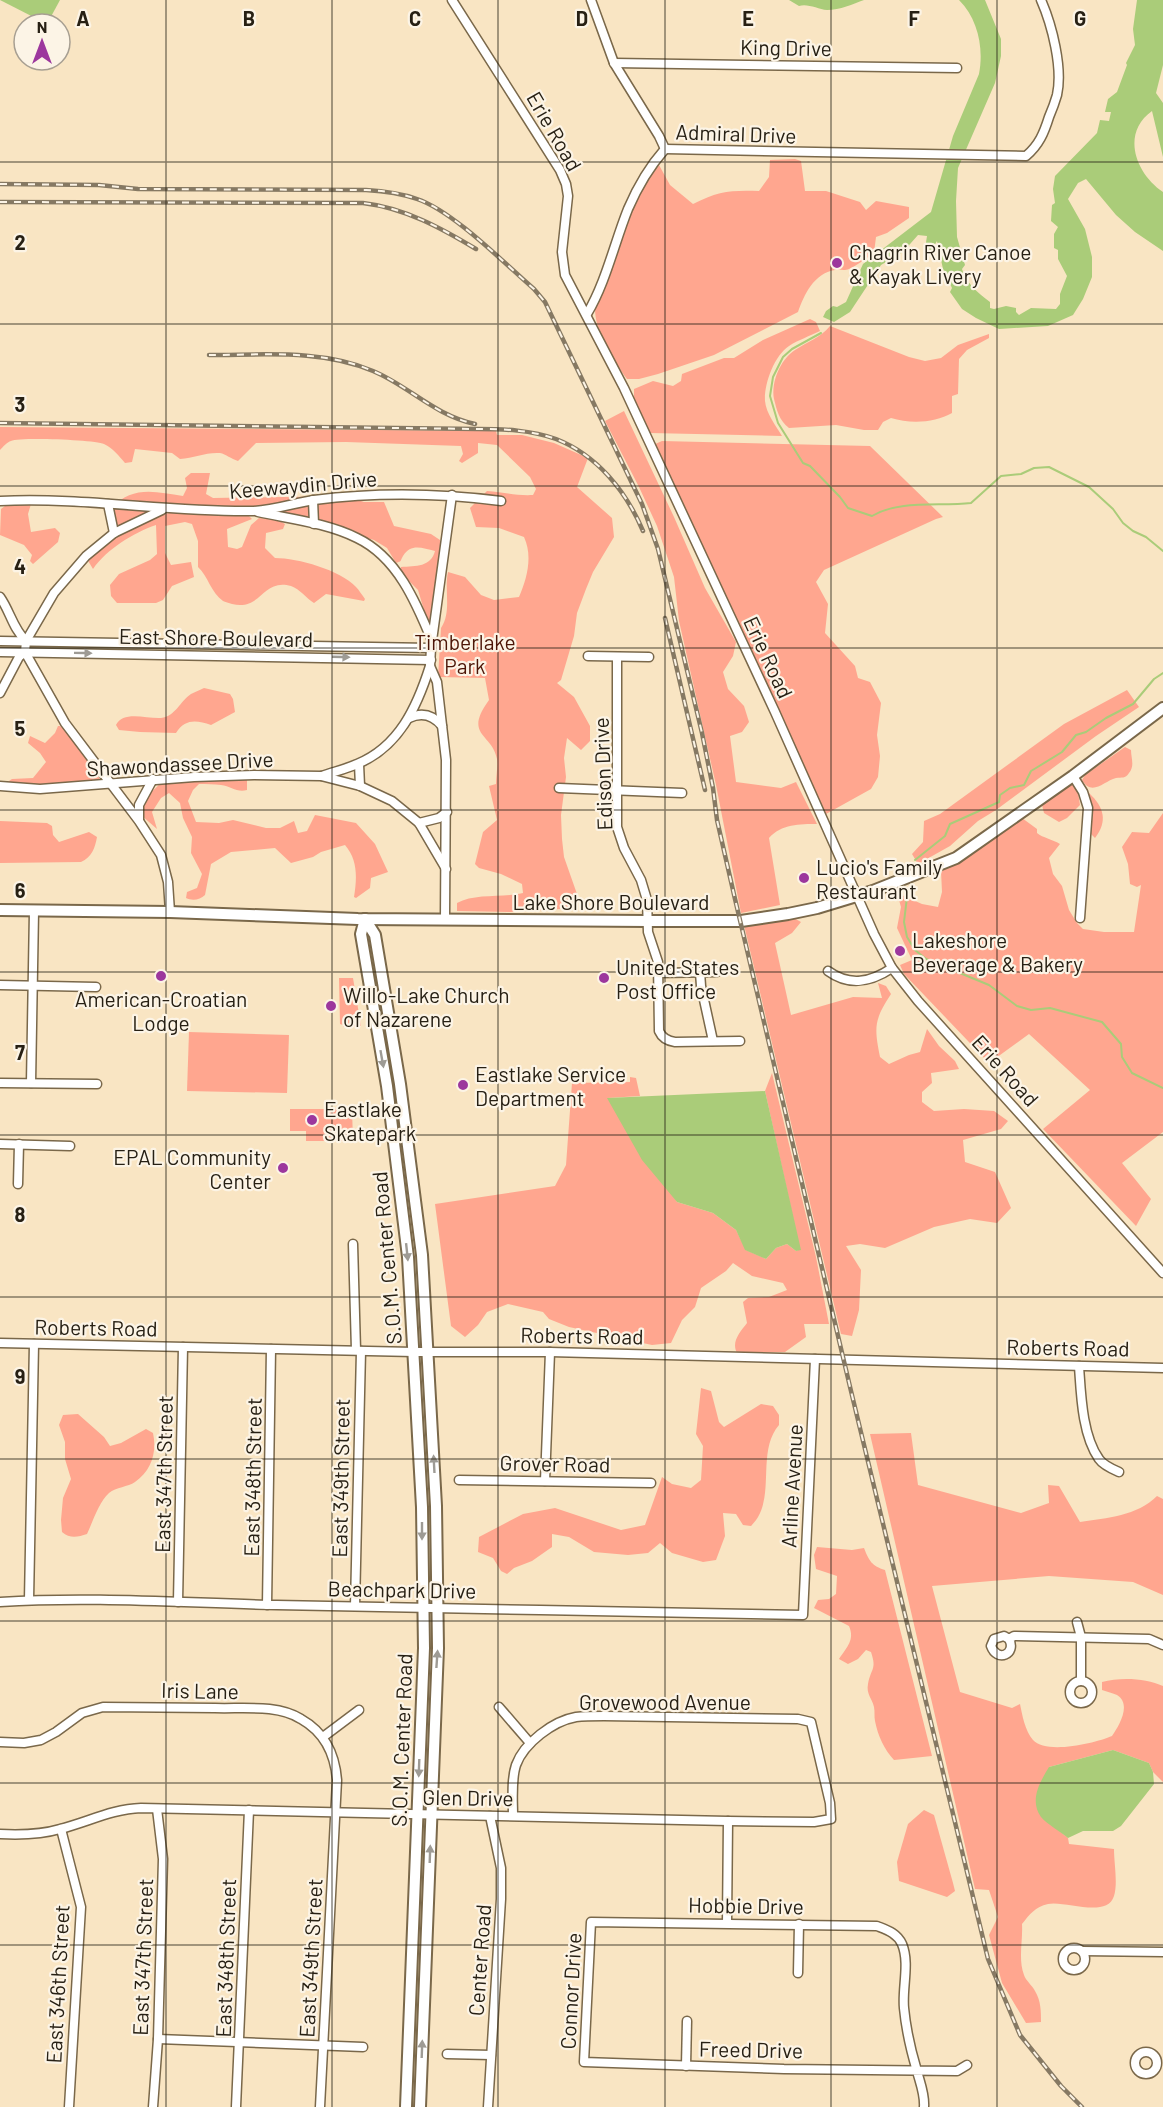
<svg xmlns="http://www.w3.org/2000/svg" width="1163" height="2107" viewBox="0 0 1163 2107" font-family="Barlow,sans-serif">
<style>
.green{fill:#ffa68f}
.water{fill:#aacc79}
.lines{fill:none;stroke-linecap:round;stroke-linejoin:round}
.stream{stroke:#aacc79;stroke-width:2}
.minor-casing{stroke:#7a684a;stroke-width:11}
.major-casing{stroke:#7a684a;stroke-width:14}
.minor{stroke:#fff;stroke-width:8}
.major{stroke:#fff;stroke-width:10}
.rail-casing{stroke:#867963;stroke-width:4.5}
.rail{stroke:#fcf4e6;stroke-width:2;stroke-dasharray:7;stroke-linecap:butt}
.oneway{fill:#9e9b95}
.grid{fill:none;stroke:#272014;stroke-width:1.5;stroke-opacity:0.55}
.poi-dot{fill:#9c379d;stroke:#fcf4e6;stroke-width:2}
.labels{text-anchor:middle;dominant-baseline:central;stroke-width:4.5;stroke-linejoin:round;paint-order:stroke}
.street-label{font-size:21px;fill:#272014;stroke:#fcf4e6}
.poi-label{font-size:21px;fill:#272014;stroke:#fcf4e6;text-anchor:start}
.park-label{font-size:21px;fill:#4c1506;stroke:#fcf4e6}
.grid-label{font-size:20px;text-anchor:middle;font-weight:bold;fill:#272014;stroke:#fcf4e6;stroke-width:4.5;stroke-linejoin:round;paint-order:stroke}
</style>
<rect width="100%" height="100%" fill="#f9e5c3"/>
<!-- green -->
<g class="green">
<path d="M795,159L801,161L805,191H826L860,202L866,210L876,201L909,207V218L887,233L876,237L874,253C866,258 858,265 849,269C844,271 840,269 835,270C814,273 804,295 798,312L714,355L658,374L639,379H627C612,359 594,331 595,306L638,195L659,165L670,185L693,204C718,191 732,190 759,191L769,177L770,160Z"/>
<path d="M810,319L816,322L820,331C810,336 798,340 789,346C774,356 764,384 765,401C766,413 776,426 782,436L650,433L634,398V389L653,381L673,386L681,381L682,374L724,358H734L763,340Z"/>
<path d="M830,326L909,357L925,361L941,358L958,345L989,334V338L967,350L959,359L958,394L952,396V413C935,423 910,424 891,418L883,422L878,430H864L836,425L789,428C779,420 777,411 774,399C771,382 780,360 795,350C807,342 820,338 830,326Z"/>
<path d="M624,411L674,517L705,588L736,642L733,656L723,672L728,689L744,706L749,722L742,732L730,736L736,782L781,788L796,782L817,824C800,824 781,824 769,838L780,905L741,913L716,785L679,621L674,577L657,526L639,487L605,421Z"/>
<path d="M0,427L496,431L497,435H522L554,443L588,458L577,487L612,518L614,537L593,572L586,589L577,613L574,636L561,680L557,683L574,697L590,726V741L581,750L567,738L564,758L566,777L561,815L562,839L564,857L577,894L578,908L511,912L457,911V903C475,893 502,898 523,893L522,884L501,874L479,868L475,864L483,832L497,820L489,786L496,784C496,776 498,767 497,759C492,733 463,736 489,700L485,678L438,677L441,628C452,612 444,590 448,572L465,577L481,595L494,600L519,597C527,579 533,556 524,537L499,528L476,527L470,508L487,491C503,492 517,496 533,495L536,489L530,477L497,445L478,443V453L462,463L459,461L463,454L461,446L346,442L256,443L238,461C231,459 226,454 220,453C206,452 194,458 180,459L172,453L135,449L132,462L125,463C119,456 113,448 104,444C95,440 20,437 11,441C7,442 3,447 0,450Z"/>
<path d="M662,441L870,446L943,517L936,519L824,570L816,582L828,604L825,633L855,666L858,678L870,682L881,703L877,735L880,756L878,777L871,789L826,814L653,445Z"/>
<path d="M191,473H210L206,494L213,498L345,496L364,502H384L394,526L431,534L440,540V561L432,626L427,620L418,590L401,573V567C416,566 431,567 435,551C422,548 411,543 403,556C399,563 403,560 396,563L387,548L374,540L302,520L179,507L117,530L111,509C132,485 155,492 183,496L187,488L185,478Z"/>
<path d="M22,503L31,504L28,514L31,532L55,528L60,533L58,542L33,564L30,561L32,555L24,545L0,535L1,509L5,506Z"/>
<path d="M181,511L247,514L252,519L227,529L228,547L237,549L242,547L251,525L259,518L278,520L285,524L283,529L266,533L265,548L275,558C298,558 340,570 356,587C359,590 362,595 365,599L364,601L326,594L314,603C306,598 300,589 291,586C262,578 262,611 232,604C229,603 225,602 223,601C211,593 208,576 198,567V541L192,524L185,522L165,526V553L171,565L191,562L194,577L172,586L163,600L156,603H117L111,596L110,585L119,574L150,560L157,554L156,525C133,533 107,549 93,569L87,559C118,536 142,516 181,511Z"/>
<path d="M204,688L230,694L233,699L235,712L211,725C196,720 185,719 176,733L140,732L119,730L116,725C123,710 147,719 161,718C176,716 180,701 191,694C195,692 200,690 204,688Z"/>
<path d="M1127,690L1139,707L1096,736L996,810L978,821L950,846L918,864L912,854L923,842L924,821L940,814L1064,724Z"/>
<path d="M58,726H60L74,736L84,756L102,782L39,788L6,783L12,779L33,778L46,762L40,753L28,743L30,736L45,743L55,733Z"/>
<path d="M1125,747L1131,750C1131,758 1135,766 1129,773C1125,779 1122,777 1116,778C1104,781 1092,797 1082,780L1085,775Z"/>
<path d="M247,779V790C237,793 231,786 221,785C214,784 207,784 199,784L193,790L188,801L196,822L219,823L233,820L266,828H280L294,821L298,833L307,831L315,815L356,823L375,844L388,872L371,878L370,888L356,898L354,897C357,878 358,860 345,845L321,852L313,857L291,863L275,848L231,852L211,864L205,895C200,900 192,901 186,898L187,892L197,888L202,874L191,853L192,837L183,818L180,803L169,793L161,798L152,812L157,829L141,815L142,801L164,780Z"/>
<path d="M1071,784L1077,786L1080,805L1067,818L1059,822L1044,813L1042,805Z"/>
<path d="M1086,793H1089C1104,807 1108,821 1095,838L1090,833Z"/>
<path d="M1163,813V1132L1122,1163L1151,1199L1136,1226L1043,1129L1090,1090L1029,1034L989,1063L904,974L900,965L912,960L897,928L901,907L897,893L922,904L938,907L942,892L941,871L984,845L1009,825L1022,818L1037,829V833C1043,838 1052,839 1060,844L1049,858L1053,874L1062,886L1069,910L1077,923L1083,929L1104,932H1134L1141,885L1137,887L1130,884L1128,864L1122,847L1132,832L1149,833Z"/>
<path d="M0,821L47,823L52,826L53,835L59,842L89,832L97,837C95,848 92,857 81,862L0,863Z"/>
<path d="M792,917L801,922L792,933L775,943L791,1015L853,997L882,998L878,983L886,986L891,994C874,1020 874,1027 880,1057L889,1064L909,1055L920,1052L927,1029L939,1046L955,1061L959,1069L931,1073L932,1083L922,1092V1102L934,1111L964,1109L994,1111L1008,1121L1001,1129L963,1140L965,1162L995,1172L1011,1208L997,1223L970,1219L934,1227L885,1248L860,1244L846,1246L861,1270L859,1310L852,1336L841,1334L744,925Z"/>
<path d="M339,978H353L361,1026L343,1027V1025L340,1024Z"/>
<path d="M189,1032L289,1035L287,1093L187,1091Z"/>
<path d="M772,1073L816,1257L829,1324H804L806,1337L785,1352L737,1353C731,1342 740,1332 747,1323L743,1302L748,1298L769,1297L787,1290L783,1283L752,1276L733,1263L726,1271L701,1288L695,1307L682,1320L671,1343L652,1345L569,1327L549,1319L543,1312L508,1304L487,1312L478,1325L465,1337L451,1326L435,1204L555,1186L566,1165L572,1083L630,1082V1077L636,1078L640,1096L608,1098L677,1202L713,1213L736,1230L746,1250L766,1259L776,1248L787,1244L796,1251L800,1249L765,1091Z"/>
<path d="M290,1109H352L353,1141H306V1131H290Z"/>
<path d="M701,1388L711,1391L719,1422L724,1427L761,1404L773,1406L779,1415V1425C755,1453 778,1500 751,1526L743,1525L736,1514L723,1513L725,1536L716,1560L703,1562L672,1553L660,1543L648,1553L628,1555L594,1552L569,1537L552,1534V1547L532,1561L514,1568L507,1574L501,1571L493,1558L478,1552L479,1537L523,1514L555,1508L621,1530L645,1525L662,1477L672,1484L691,1488L701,1480L703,1446L696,1434Z"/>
<path d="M78,1414L104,1437L110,1446L121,1443L146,1429L153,1433C157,1452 152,1470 135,1482C128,1487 116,1487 109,1493C99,1502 93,1521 87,1534C78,1537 70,1539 62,1532L61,1520L63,1498L71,1479L65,1459V1442L59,1425L63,1415Z"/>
<path d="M911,1433L918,1485L1021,1513L1049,1503L1048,1485L1059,1486L1080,1522C1107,1518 1137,1516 1157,1496L1163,1499V1595L1133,1582L1049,1576L932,1586L960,1692L1012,1708L1020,1704C1022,1714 1025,1731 1033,1740C1046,1755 1096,1743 1112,1736C1119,1726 1132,1704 1117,1695C1113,1693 1107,1692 1102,1690V1682C1120,1677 1146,1678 1163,1686V1782L1153,1772L1149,1763L1113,1750L1049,1767L1057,1829L1068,1838L1069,1844L1114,1849C1114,1863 1118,1883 1114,1896C1107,1919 1064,1900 1048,1904C1035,1907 1030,1914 1022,1924C1023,1941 1018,1959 1024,1975C1026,1981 1032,1985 1035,1991C1041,2001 1041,2011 1041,2022L1026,2023L1002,1983L989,1935L998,1917L989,1890L975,1889L870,1434Z"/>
<path d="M817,1547L852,1550L864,1548C869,1561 872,1566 885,1570L932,1756L894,1760C884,1749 878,1736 875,1721C874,1716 875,1712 874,1707C872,1698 866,1694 868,1684C871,1668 877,1670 871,1652L866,1650L858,1659L848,1664L839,1659C847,1647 855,1640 849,1626L814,1608L818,1600L829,1599L836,1594L837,1576L816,1569L814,1555Z"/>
<path d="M924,1810L934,1815L953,1883L955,1891L947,1897L899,1881L897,1862L908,1824Z"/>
</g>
<!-- water -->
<g class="water">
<path d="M0,0H60L47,24Z"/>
<path d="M789,0H864C853,4 840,10 827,10C818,9 807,3 799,6Z"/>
<path d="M959,0H985L1001,39V56L995,83L958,168L956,201L957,237L965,265L962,269C965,282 979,294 990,302V308L994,309L1006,306L1016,308V312L1019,315L1031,308L1056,309L1060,304V294L1067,276L1058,259V250L1054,248V234L1058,227L1051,221L1052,205L1055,203L1053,189L1055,176L1097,133L1100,120L1109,121L1111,112H1105L1108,99L1117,92L1127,65L1126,63L1135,45L1133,29L1137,0H1163V65L1156,93L1163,103V157L1152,111C1121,133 1135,173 1163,192V251L1135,232L1116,215L1086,179L1078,183L1068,199L1085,229L1092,257V277L1083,299L1073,315L1048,326L999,329L976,318L962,309L950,292L952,288L943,269L937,241L931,251L925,249L927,236L918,235L903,252L881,265L850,312L834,322L823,317L826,311L833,306L837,307L846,302L863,264L931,212L953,136L979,74C984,48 978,19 959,0Z"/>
<path d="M765,1091L801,1250L796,1251L787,1244L776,1248L766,1259L745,1250L736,1230L713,1213L677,1202L642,1160L607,1098Z"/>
<path d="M1113,1750L1149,1763L1153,1772L1154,1784L1121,1826L1113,1831H1083L1068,1838C1060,1831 1048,1825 1041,1817C1029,1800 1040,1782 1049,1767Z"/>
</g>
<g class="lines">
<!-- stream -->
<g class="stream">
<path d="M821,333L792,349L783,357L773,377L770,396L778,423L803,463L810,466L840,497L848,508L872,516C901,499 939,507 971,503L1001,476L1021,474L1034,468L1049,467L1089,487L1113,509L1123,523L1133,531L1146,537L1163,551"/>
<path d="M915,860L945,836L950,824L999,802L1000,795L1010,788L1024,785L1031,771L1036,768L1062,752L1076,735L1086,732L1106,718L1133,704L1154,679L1163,673"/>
<path d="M907,897L904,922L907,937L915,950L926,959L989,985L1017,1006L1031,1010L1050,1008L1102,1022L1121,1044L1122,1057L1132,1073L1163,1088"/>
</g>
<!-- minor casing -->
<g class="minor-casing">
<g id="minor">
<path d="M452,0L560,170L566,184L568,196L562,252L565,275L624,388L775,712L874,934L892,968L918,1001L1163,1273"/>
<path d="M591,0L614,63L659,136L665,149"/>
<path d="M614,63L957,68"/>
<path d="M665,149L1026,156C1039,145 1044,133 1049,117C1052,110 1055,102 1057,95C1063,68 1052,25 1041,0"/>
<path d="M587,314C606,282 614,244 628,209C637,188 650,166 665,149"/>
<path d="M313,500L314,524"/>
<path d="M0,501C84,497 167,512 251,511C272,511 294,503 314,500C377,492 439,493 501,501"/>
<path d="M108,504L114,533"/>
<path d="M258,512C290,519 327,523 357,538C397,557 416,602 432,641"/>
<path d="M0,597C10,611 13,629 26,641"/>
<path d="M0,641L431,648"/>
<path d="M0,652L431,660"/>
<path d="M25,652L65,723L139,821L161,855L168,882L170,912"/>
<path d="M588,656L649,657"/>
<path d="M617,657V827L624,848L641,880L647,900L648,932L658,962L659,1031C662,1038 668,1041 675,1042L740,1041"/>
<path d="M0,693L19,657L25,652L26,641L54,593L86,556L114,533L162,510"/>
<path d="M409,718C422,712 433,715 442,726"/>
<path d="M359,764L360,786"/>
<path d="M322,776C333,772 346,769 357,764C399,747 417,707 430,666"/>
<path d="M1073,776L1083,792L1088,808L1080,918"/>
<path d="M0,786L40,789L194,777L254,775L321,776L360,786L392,801L419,823L446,869"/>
<path d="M559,788L682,793"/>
<path d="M139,820V805L153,779"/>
<path d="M419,823L439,818L447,812"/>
<path d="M445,919L446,760L437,682L430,666L431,648L452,495"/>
<path d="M828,971C850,987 871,982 892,968"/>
<path d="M700,972L701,986L713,1041"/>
<path d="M658,973L717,972"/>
<path d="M0,985L96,987"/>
<path d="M0,1083L97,1084"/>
<path d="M31,1083L34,911"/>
<path d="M0,1144L70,1146"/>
<path d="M18,1184L19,1144"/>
<path d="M353,1244L356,1350"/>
<path d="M0,1343L414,1352H550L1163,1368"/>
<path d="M1079,1366C1081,1394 1082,1435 1099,1459C1103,1465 1112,1469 1119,1472"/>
<path d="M459,1480L651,1483"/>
<path d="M545,1481L550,1352"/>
<path d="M29,1600L34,1344"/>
<path d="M0,1602C92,1596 185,1603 277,1605C452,1608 628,1612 803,1615L815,1359"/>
<path d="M178,1602L183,1347"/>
<path d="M267,1605L271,1349"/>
<path d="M355,1606L361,1351"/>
<path d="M1077,1622L1081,1637V1681"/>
<path d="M1009,1639C1017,1654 997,1663 991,1646L994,1639L1004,1636L1009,1639L1014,1636L1149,1639L1163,1645"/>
<circle cx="1081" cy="1692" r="11"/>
<path d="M499,1707L530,1743"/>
<path d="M323,1737L359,1710"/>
<path d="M0,1742L24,1743L41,1740L56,1732L82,1713L103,1707C140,1707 178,1708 215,1708C242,1709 277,1704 301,1719C324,1732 335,1754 337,1780L320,2107"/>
<path d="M61,1829L81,1907L69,2107"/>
<path d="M0,1834C20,1835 40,1835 60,1829C88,1822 112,1809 141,1808L728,1821L814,1822L831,1819L830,1803L811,1722L798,1719L604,1716C595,1716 585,1716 576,1717C553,1721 524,1743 516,1765C511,1780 513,1800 513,1816"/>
<path d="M727,1923L728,1821"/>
<circle cx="1074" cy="1959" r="11"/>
<path d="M1082,1951L1163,1952"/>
<path d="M798,1973L799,1924"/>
<path d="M158,2039L363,2047"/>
<circle cx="1146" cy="2063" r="11"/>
<path d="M447,2054L491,2055"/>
<path d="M686,2066L687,2021"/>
<path d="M153,2107L158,2039L163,1859L157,1809"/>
<path d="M236,2107L249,1810"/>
<path d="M488,2107L501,1899V1868L490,1816"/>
<path d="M924,2107C925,2094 920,2083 917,2071C911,2051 906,2029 904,2008C902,1988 910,1963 902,1944C897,1933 887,1930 877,1926L591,1922L584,2062L784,2069L957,2071L967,2065"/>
</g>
</g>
<!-- major casing -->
<g class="major-casing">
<g id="major">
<path d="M0,910L170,912L358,919L647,921H741L788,914L817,908L873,891L956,858L1073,776L1163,708"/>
<path d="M365,919L375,935L400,1084L422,1255L436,1506L438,1648L420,2107"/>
<path d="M365,919L361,934L387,1086L408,1257L422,1507L424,1648L406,2107"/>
</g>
</g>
<!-- minor -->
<use href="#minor" class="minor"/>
<!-- major -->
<use href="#major" class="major"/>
<!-- rail casing -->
<g class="rail-casing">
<g id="rail">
<path d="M0,184L99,185L138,189L366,190C384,191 400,193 417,199C453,211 504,263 534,289L545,302L642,504L658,549L702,733L713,788L717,820L735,899L851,1391L988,1959L1020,2035L1061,2086L1082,2107"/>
<path d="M0,202L363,203C405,208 441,228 476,249"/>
<path d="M209,355C263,355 322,349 373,371C409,386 434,415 475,424"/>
<path d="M0,423L478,429C504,429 531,430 556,439C597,455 626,491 643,531"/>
<path d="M665,618L705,790"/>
</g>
</g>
<!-- rail -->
<use href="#rail" class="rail"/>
</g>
<!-- one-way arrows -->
<defs><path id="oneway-solid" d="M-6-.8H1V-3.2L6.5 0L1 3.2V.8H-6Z" transform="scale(1.5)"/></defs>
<g class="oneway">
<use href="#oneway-solid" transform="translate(83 653) rotate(1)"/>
<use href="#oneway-solid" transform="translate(341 657) rotate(2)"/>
<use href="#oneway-solid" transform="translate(382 1059) rotate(80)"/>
<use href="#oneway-solid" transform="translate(407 1252) rotate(84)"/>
<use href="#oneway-solid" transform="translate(434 1464) rotate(-93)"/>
<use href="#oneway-solid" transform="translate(422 1531) rotate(90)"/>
<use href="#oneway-solid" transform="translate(437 1659) rotate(-86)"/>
<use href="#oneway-solid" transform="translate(419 1768) rotate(92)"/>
<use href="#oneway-solid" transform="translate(430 1854) rotate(-88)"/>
<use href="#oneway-solid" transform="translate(422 2049) rotate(-88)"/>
</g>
<!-- grid -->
<path class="grid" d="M166,0V2107M332,0V2107M498,0V2107M665,0V2107M831,0V2107M997,0V2107M0,162H1163M0,324H1163M0,486H1163M0,648H1163M0,810H1163M0,972H1163M0,1135H1163M0,1297H1163M0,1459H1163M0,1621H1163M0,1783H1163M0,1945H1163"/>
<!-- markers -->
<g class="poi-dot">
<circle cx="837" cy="263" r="6"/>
<circle cx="804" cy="878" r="6"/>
<circle cx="900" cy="951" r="6"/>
<circle cx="161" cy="976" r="6"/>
<circle cx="604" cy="978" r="6"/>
<circle cx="331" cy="1006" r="6"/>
<circle cx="463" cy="1085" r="6"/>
<circle cx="312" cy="1120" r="6"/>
<circle cx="283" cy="1168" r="6"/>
</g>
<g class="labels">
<!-- street labels -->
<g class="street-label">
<text transform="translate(786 47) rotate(1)">King Drive</text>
<text transform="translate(555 131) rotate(60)">Erie Road</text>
<text transform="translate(736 133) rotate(2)">Admiral Drive</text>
<text transform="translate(303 484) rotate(-5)">Keewaydin Drive</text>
<text transform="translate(216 637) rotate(1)">East Shore Boulevard</text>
<text transform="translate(769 657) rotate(65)">Erie Road</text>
<text transform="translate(180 763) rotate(-3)">Shawondassee Drive</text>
<text transform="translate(602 774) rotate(-92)">Edison Drive</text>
<text x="611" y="901">Lake Shore Boulevard</text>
<text transform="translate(1006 1070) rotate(48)">Erie Road</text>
<text transform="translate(386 1258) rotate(-95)">S.O.M. Center Road</text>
<text transform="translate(96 1327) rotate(1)">Roberts Road</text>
<text transform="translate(582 1335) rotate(1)">Roberts Road</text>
<text transform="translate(1068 1347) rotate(1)">Roberts Road</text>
<text transform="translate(555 1463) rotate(1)">Grover Road</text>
<text transform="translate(163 1474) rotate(-89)">East 347th Street</text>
<text transform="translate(252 1477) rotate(-89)">East 348th Street</text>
<text transform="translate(340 1478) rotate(-89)">East 349th Street</text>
<text transform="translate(791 1486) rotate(-87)">Arline Avenue</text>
<text transform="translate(402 1589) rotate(1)">Beachpark Drive</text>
<text transform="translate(200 1690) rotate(1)">Iris Lane</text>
<text x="665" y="1701">Grovewood Avenue</text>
<text transform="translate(401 1740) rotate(-88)">S.O.M. Center Road</text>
<text transform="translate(468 1797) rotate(1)">Glen Drive</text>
<text transform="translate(746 1905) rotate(1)">Hobbie Drive</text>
<text transform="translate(142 1957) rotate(-88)">East 347th Street</text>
<text transform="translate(225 1958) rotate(-88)">East 348th Street</text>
<text transform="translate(310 1958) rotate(-87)">East 349th Street</text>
<text transform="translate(479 1960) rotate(-86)">Center Road</text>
<text transform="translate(57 1984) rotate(-87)">East 346th Street</text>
<text transform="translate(570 1991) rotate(-87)">Connor Drive</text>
<text transform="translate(751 2049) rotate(1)">Freed Drive</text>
</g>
<!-- poi labels -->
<g class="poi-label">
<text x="849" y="251">Chagrin River Canoe<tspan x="849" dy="24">&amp; Kayak Livery</tspan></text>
<text x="816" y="866">Lucio's Family<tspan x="816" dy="24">Restaurant</tspan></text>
<text x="912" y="939">Lakeshore<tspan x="912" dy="24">Beverage &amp; Bakery</tspan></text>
<text x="616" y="966">United States<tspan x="616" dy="24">Post Office</tspan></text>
<text x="343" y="994">Willo-Lake Church<tspan x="343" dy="24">of Nazarene</tspan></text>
<text x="161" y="998" text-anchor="middle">American-Croatian<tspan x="161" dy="24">Lodge</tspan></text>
<text x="475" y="1073">Eastlake Service<tspan x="475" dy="24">Department</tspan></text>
<text x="324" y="1108">Eastlake<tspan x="324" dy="24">Skatepark</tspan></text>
<text x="271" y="1156" text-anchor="end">EPAL Community<tspan x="271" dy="24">Center</tspan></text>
</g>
<!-- park labels -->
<g class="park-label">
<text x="465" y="641">Timberlake<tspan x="465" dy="24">Park</tspan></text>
</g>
</g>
<g class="grid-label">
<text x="83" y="26">A</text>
<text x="249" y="26">B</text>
<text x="415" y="26">C</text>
<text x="582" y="26">D</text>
<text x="748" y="26">E</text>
<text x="914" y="26">F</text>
<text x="1080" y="26">G</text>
<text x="20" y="250">2</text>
<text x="20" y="412">3</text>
<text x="20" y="574">4</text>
<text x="20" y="736">5</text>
<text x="20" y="898">6</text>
<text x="20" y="1060">7</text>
<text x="20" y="1222">8</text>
<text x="20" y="1384">9</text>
</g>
<!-- north arrow -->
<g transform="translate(42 42)"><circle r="28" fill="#fcf4e6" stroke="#a79f92" stroke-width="1.5"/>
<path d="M0-4.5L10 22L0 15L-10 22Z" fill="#9c379d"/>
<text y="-9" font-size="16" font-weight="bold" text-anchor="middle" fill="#272014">N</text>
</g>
</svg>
